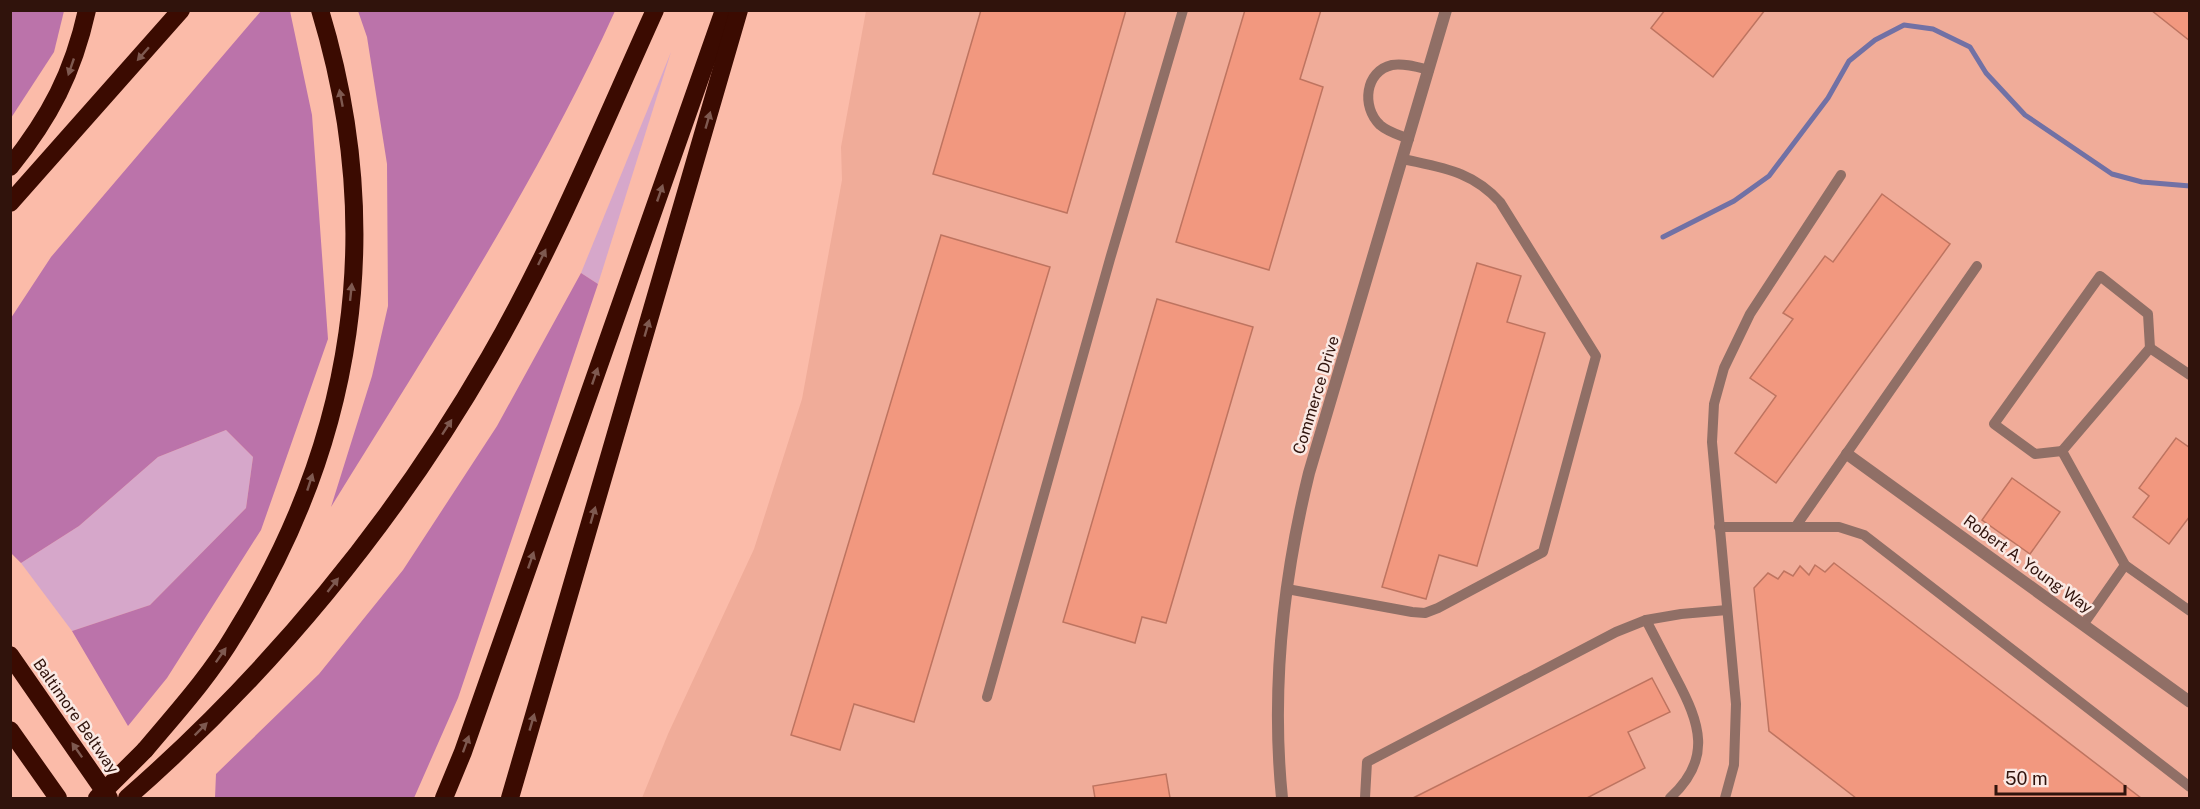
<svg xmlns="http://www.w3.org/2000/svg" width="2200" height="809" viewBox="0 0 2200 809" font-family="'Public Sans',sans-serif">
<style>
.built{fill:#f0ac99}
.green{fill:#d6a7ca}
.forest{fill:#bb73aa}
.lines{fill:none;stroke-linecap:round;stroke-linejoin:round}
.stream{stroke:#7171a5;stroke-width:5}
.building{fill:#f2987f;stroke:#be7460;stroke-width:1.5}
.service{stroke:#906f66;stroke-width:10}
.minor{stroke:#906f66;stroke-width:12}
.motorway{stroke:#3b0b01;stroke-width:18}
.motorway-bridge{stroke:#3b0b01;stroke-width:18}
.oneway{fill:#7e5950}
.labels{text-anchor:middle;dominant-baseline:central;stroke-width:5;stroke-linejoin:round;paint-order:stroke}
.street-label{font-size:16px;fill:#30130c;stroke:#fae9e4}
</style>
<rect width="100%" height="100%" fill="#fbbba9"/>
<!-- built -->
<path class="built" d="M866,11H2189V798H642L668,734L754,549L802,399L842,180L841,147Z"/>
<!-- green -->
<g class="green">
<path d="M671,52L598,284L581,273Z"/>
<path d="M226,430L253,457L246,508L150,605L72,631L21,563L79,526L158,457Z"/>
</g>
<!-- forest -->
<g class="forest">
<path d="M11,10L64,11L54,52L11,118Z"/>
<path d="M261,11H290L312,115L328,339L261,530L167,678L128,726L72,631L150,605L246,508L253,457L226,430L158,457L79,526L21,563L10,552L11,318L51,257Z"/>
<path d="M358,11H615C536,185 431,345 331,507L372,376L388,306L387,164L367,37Z"/>
<path d="M581,273L598,284L458,698L414,798H215L216,774L319,674L403,570L497,426Z"/>
</g>
<g class="lines">
<!-- stream -->
<path class="stream" d="M1663,237L1734,201L1769,176L1828,98L1849,61L1875,40L1904,25L1933,29L1970,47L1986,73L2025,115L2112,174L2142,182L2190,186"/>
</g>
<!-- building -->
<g class="building">
<path d="M981,10H1126L1067,213L933,174Z"/>
<path d="M1245,10H1321L1300,79L1323,87L1269,270L1176,242Z"/>
<path d="M1665,10H1765L1713,77L1651,28Z"/>
<path d="M2151,10H2190V41Z"/>
<path d="M1882,194L1950,244L1776,483L1735,453L1776,396L1750,378L1793,319L1783,313L1825,256L1833,262Z"/>
<path d="M941,235L1050,267L914,722L854,704L840,750L791,735Z"/>
<path d="M1477,263L1521,276L1507,322L1545,333L1477,566L1439,555L1426,599L1382,587Z"/>
<path d="M1157,299L1253,327L1166,623L1142,617L1135,643L1063,622Z"/>
<path d="M2176,438L2190,448V516L2169,544L2133,517L2149,496L2139,488Z"/>
<path d="M2012,478L2060,512L2030,554L1982,520Z"/>
<path d="M1834,563L2141,798H1856L1769,731L1754,588L1768,573L1778,579L1784,571L1793,576L1800,566L1809,575L1815,565L1825,572Z"/>
<path d="M1652,678L1670,712L1628,732L1645,768L1587,798H1413Z"/>
<path d="M1166,774L1170,798H1095L1093,786Z"/>
</g>
<g class="lines">
<!-- service -->
<g class="service">
<path d="M1409,139C1399,135 1388,132 1380,125C1361,107 1365,71 1392,65C1404,63 1417,67 1429,70"/>
<path d="M2190,375L2150,348L2062,451L2125,565L2190,611"/>
<path d="M2062,451L2035,454L1994,424L2100,276L2148,314L2150,348"/>
<path d="M1796,526L1977,266"/>
<path d="M1719,527H1839L1864,535L2190,787"/>
<path d="M1287,589L1412,612L1425,613L1438,608L1543,552L1596,356L1500,202C1472,171 1443,168 1403,159"/>
<path d="M1646,620C1656,639 1666,659 1676,678C1700,723 1713,759 1670,798"/>
<path d="M2083,625L2125,565"/>
<path d="M987,697L1110,259L1183,10"/>
<path d="M1365,798L1367,762L1616,632L1646,620L1681,614L1727,610"/>
<path d="M1725,798L1734,765L1736,704L1712,442L1714,404L1724,368L1750,314L1841,175"/>
</g>
<!-- minor -->
<g class="minor">
<path d="M1847,454L2190,702"/>
<path d="M1282,798C1271,689 1283,579 1309,473L1446,10"/>
</g>
<!-- motorway -->
<g class="motorway">
<path d="M10,167C50,117 73,73 87,10"/>
<path d="M10,203L181,10"/>
<path d="M10,655L109,798"/>
<path d="M10,730L58,798"/>
<path d="M145,750C176,713 209,677 234,635C355,442 387,230 320,10"/>
<path d="M127,798C270,673 394,523 489,358C553,247 602,127 655,10"/>
<path d="M444,798L463,752L724,10"/>
<path d="M510,798L739,10"/>
</g>
<!-- motorway-bridge -->
<path class="motorway-bridge" d="M97,798L145,750"/>
</g>
<!-- one-way arrows -->
<defs><path id="oneway-solid" d="M-6-.8H1V-3.2L6.5 0L1 3.2V.8H-6Z" transform="scale(1.5)"/></defs>
<g class="oneway">
<use href="#oneway-solid" transform="translate(143 54) rotate(131)"/>
<use href="#oneway-solid" transform="translate(71 67) rotate(109)"/>
<use href="#oneway-solid" transform="translate(341 98) rotate(-101)"/>
<use href="#oneway-solid" transform="translate(708 120) rotate(-74)"/>
<use href="#oneway-solid" transform="translate(660 193) rotate(-71)"/>
<use href="#oneway-solid" transform="translate(542 257) rotate(-64)"/>
<use href="#oneway-solid" transform="translate(351 292) rotate(-84)"/>
<use href="#oneway-solid" transform="translate(647 328) rotate(-74)"/>
<use href="#oneway-solid" transform="translate(595 376) rotate(-71)"/>
<use href="#oneway-solid" transform="translate(447 427) rotate(-57)"/>
<use href="#oneway-solid" transform="translate(310 482) rotate(-72)"/>
<use href="#oneway-solid" transform="translate(593 515) rotate(-74)"/>
<use href="#oneway-solid" transform="translate(531 560) rotate(-71)"/>
<use href="#oneway-solid" transform="translate(333 585) rotate(-52)"/>
<use href="#oneway-solid" transform="translate(221 655) rotate(-55)"/>
<use href="#oneway-solid" transform="translate(532 722) rotate(-74)"/>
<use href="#oneway-solid" transform="translate(201 729) rotate(-45)"/>
<use href="#oneway-solid" transform="translate(466 744) rotate(-70)"/>
<use href="#oneway-solid" transform="translate(77 750) rotate(-125)"/>
</g>
<g class="labels">
<!-- street labels -->
<g class="street-label">
<text transform="translate(1316 395) rotate(-73)">Commerce Drive</text>
<text transform="translate(2028 564) rotate(36)">Robert A. Young Way</text>
<text transform="translate(76 716) rotate(55)">Baltimore Beltway</text>
</g>
</g>
<!-- border -->
<rect width="2200" height="809" fill="none" stroke="#30130c" stroke-width="24"/>
<!-- scale -->
<path d="M1996 785v9h129v-9" fill="none" stroke="#30130c" stroke-width="3"/>
<text x="2005" y="785" font-size="18" fill="#30130c" stroke="#fae9e4" stroke-width="4.5" paint-order="stroke">50 m</text>
</svg>
